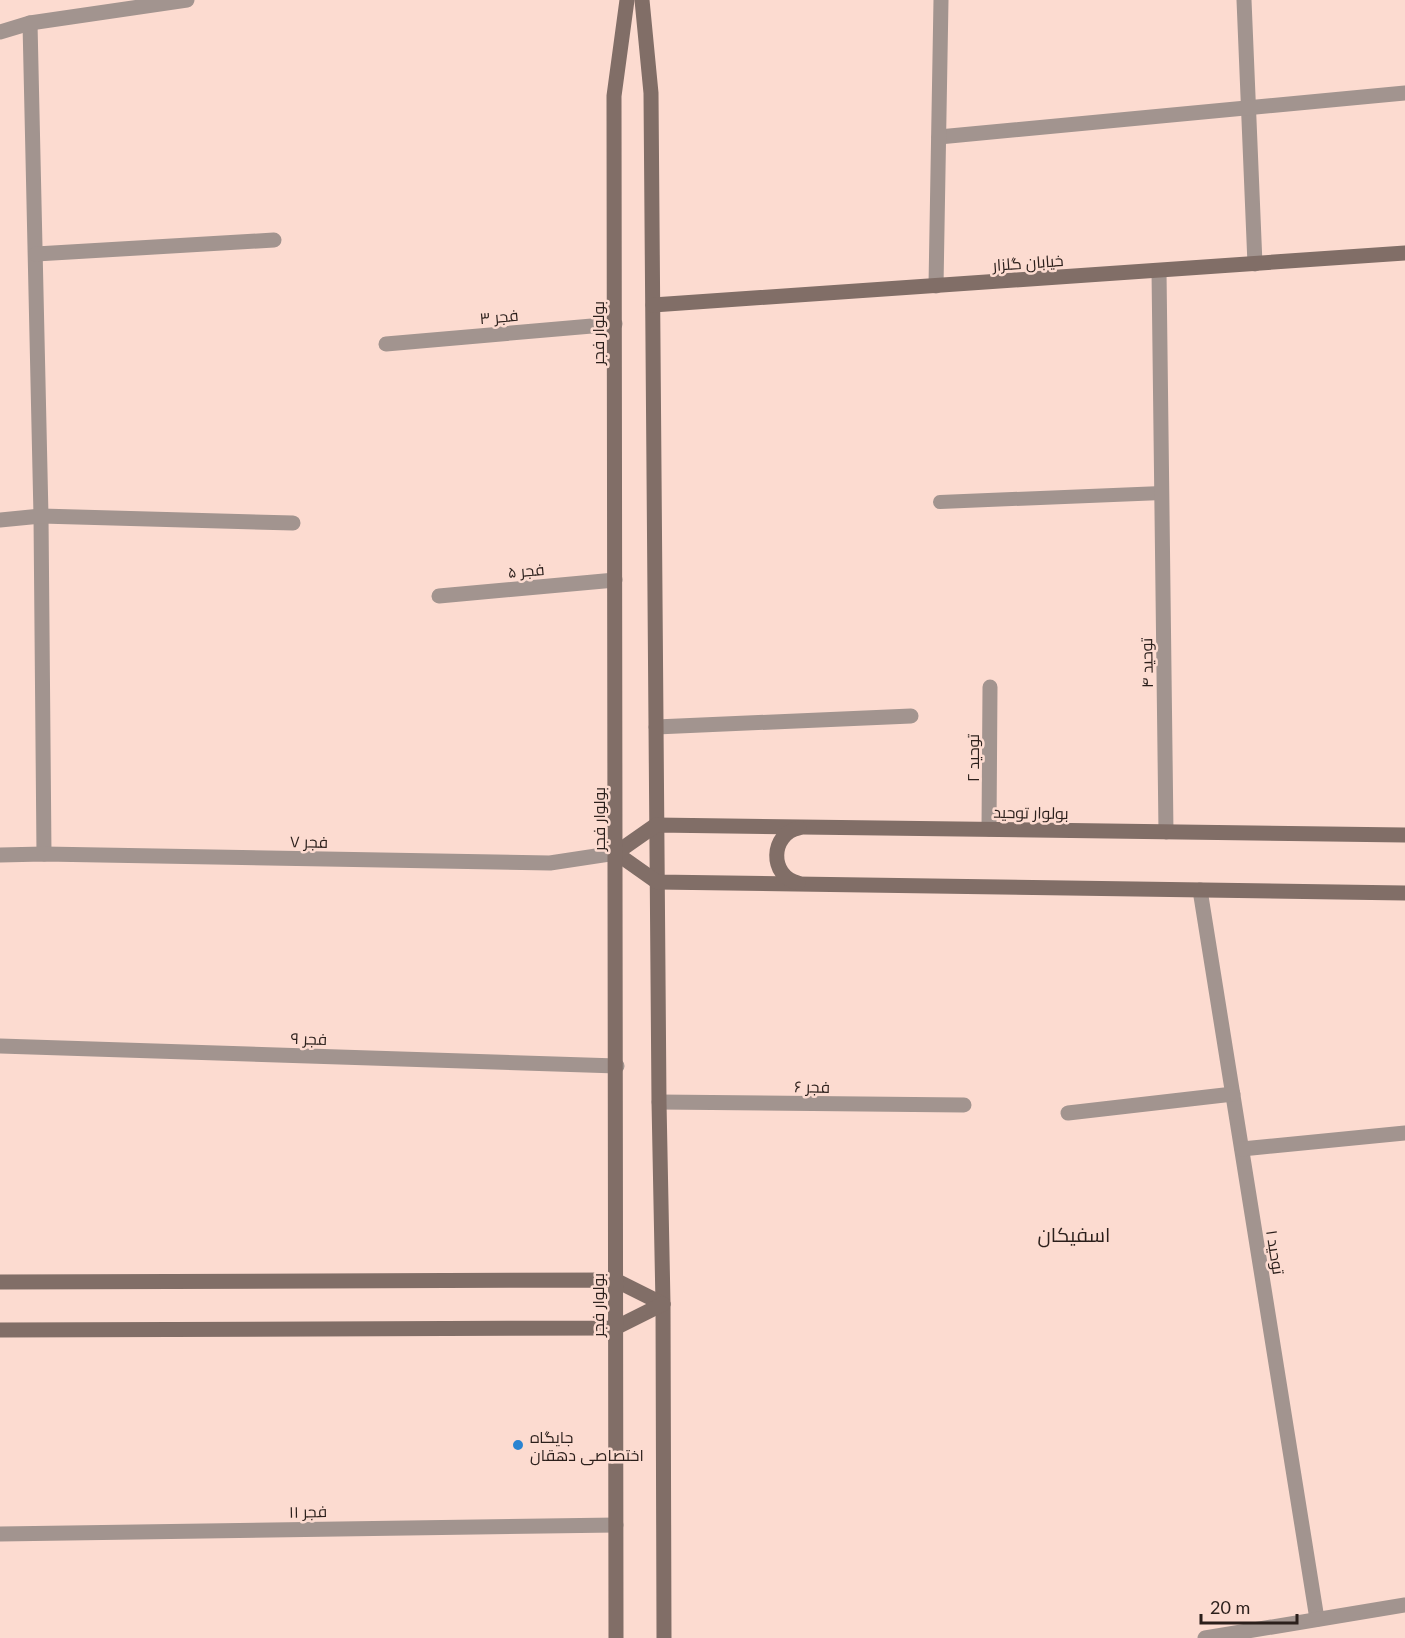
<svg xmlns="http://www.w3.org/2000/svg" width="1405" height="1638" viewBox="0 0 1405 1638" font-family="Lato,Cairo,sans-serif">
<style>
.lines{fill:none;stroke-linecap:round;stroke-linejoin:round}
.lane{stroke:#a2948f;stroke-width:14}
.street{stroke:#a2948f;stroke-width:15}
.secondary{stroke:#816e67;stroke-width:15}
.poi-dot{fill:#2a84d1;stroke:#fcdbd0;stroke-width:2}
.labels{text-anchor:middle;dominant-baseline:central;stroke-width:5;stroke-linejoin:round;paint-order:stroke}
.street-label{font-size:16px;fill:#2b1f1b;stroke:#fcdbd0}
.poi-label{font-size:16px;fill:#2b1f1b;stroke:#fcdbd0;text-anchor:start}
.quarter-label{font-size:20px;fill:#2b1f1b;stroke:#fcdbd0}
</style>
<rect width="100%" height="100%" fill="#fcdbd0"/>
<g class="lines">
<!-- lane -->
<path class="lane" d="M940,502L1162,493"/>
<!-- street -->
<g class="street">
<path d="M1244,0L1255,264"/>
<path d="M30,23L41,516L44,854"/>
<path d="M0,32L30,23L187,0"/>
<path d="M939,137L1405,93"/>
<path d="M36,254L274,240"/>
<path d="M1159,271L1166,832"/>
<path d="M936,286L941,0"/>
<path d="M386,344L615,324"/>
<path d="M0,520L41,516L293,523"/>
<path d="M439,596L615,580"/>
<path d="M656,727L911,716"/>
<path d="M989,829L990,687"/>
<path d="M0,855L44,854L550,863L616,853"/>
<path d="M1200,890L1317,1619"/>
<path d="M0,1046L617,1066"/>
<path d="M659,1102L964,1105"/>
<path d="M1068,1113L1233,1094"/>
<path d="M1242,1149L1405,1133"/>
<path d="M0,1534L616,1525"/>
<path d="M1205,1638L1405,1605"/>
</g>
<!-- secondary -->
<g class="secondary">
<path d="M642,0L651,93L659,1102L663,1304L664,1638"/>
<path d="M653,305L1405,253"/>
<path d="M1405,835L656,825L616,853L657,882L1405,893"/>
<path d="M798,883C769,876 770,834 799,828"/>
<path d="M0,1282L615,1280L663,1304"/>
<path d="M0,1330L615,1328L663,1304"/>
<path d="M616,1638L614,96L627,0"/>
</g>
</g>
<!-- markers -->
<circle class="poi-dot" cx="518" cy="1445" r="6"/>
<g class="labels">
<!-- street labels -->
<g class="street-label">
<text transform="translate(1028 262) rotate(-4)">خیابان گلزار</text>
<text transform="translate(499 316) rotate(-5)">فجر ۳</text>
<text transform="translate(597 333) rotate(-90)">بولوار فجر</text>
<text transform="translate(526 570) rotate(-5)">فجر ۵</text>
<text transform="translate(1146 663) rotate(-91)">توحید ۴</text>
<text transform="translate(972 758) rotate(-90)">توحید ۲</text>
<text transform="translate(1031 812) rotate(1)">بولوار توحید</text>
<text transform="translate(598 819) rotate(-90)">بولوار فجر</text>
<text transform="translate(309 841) rotate(1)">فجر ۷</text>
<text transform="translate(309 1038) rotate(2)">فجر ۹</text>
<text transform="translate(812 1086) rotate(1)">فجر ۶</text>
<text transform="translate(1276 1252) rotate(81)">توحید ۱</text>
<text transform="translate(597 1305) rotate(-90)">بولوار فجر</text>
<text transform="translate(308 1511) rotate(-1)">فجر ۱۱</text>
</g>
<!-- poi labels -->
<g class="poi-label">
<text x="530" y="1436">جایگاه<tspan x="530" dy="18">اختصاصی دهقان</tspan></text>
</g>
<!-- quarter labels -->
<g class="quarter-label">
<text x="1074" y="1234">اسفیکان</text>
</g>
</g>
<!-- scale -->
<path d="M1201 1614v9h96v-9" fill="none" stroke="#2b1f1b" stroke-width="3"/>
<text x="1210" y="1614" font-size="18" fill="#2b1f1b" stroke="#fcdbd0" stroke-width="4.5" paint-order="stroke">20 m</text>
</svg>
